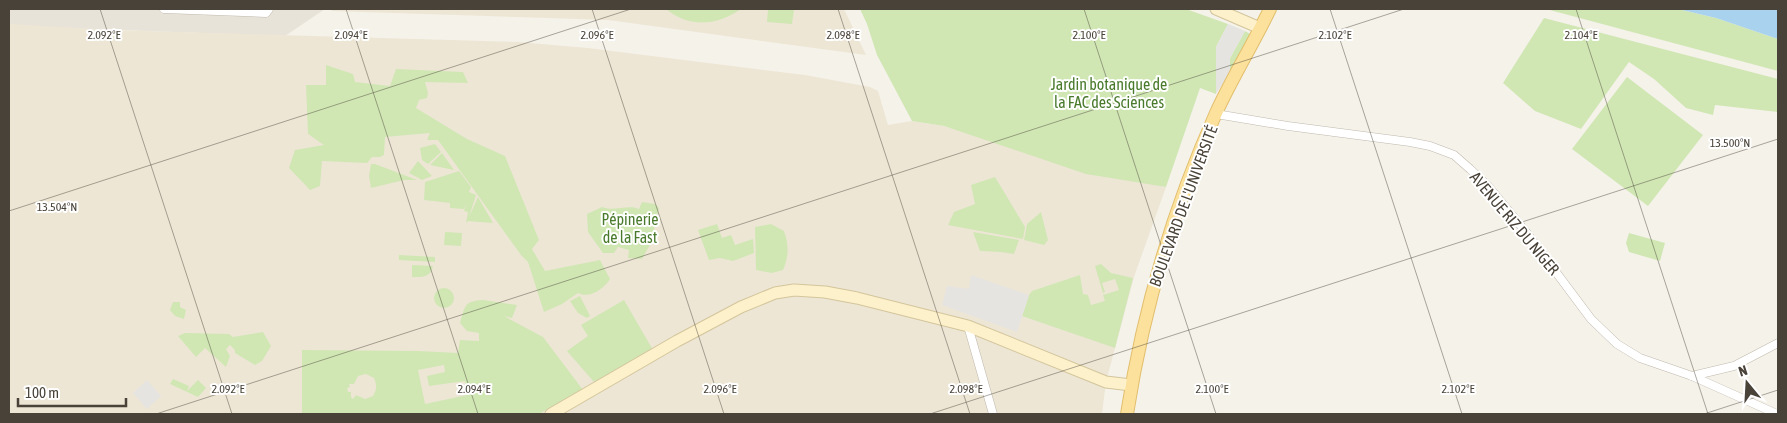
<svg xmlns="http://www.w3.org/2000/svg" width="1787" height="423" viewBox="0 0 1787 423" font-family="'Asap Condensed',sans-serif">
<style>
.residential{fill:#e8e3d8}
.education{fill:#ede6d5}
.green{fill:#d0e7b4;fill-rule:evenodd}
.parking{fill:#e6e4e1}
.water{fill:#a9d2ef}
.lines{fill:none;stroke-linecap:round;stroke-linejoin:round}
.street-casing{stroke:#c0b9ad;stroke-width:9}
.secondary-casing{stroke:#d3c59b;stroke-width:13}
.primary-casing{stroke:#e1be6c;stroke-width:14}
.street{stroke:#fff;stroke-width:8}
.secondary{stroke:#fdf1cc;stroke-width:11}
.primary{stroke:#fce19c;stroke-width:12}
.ticks{fill:none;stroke:#494238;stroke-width:1;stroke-opacity:0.45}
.labels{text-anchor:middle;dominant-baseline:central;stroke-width:4;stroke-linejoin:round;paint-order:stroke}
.park-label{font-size:16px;fill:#497a2c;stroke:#fff}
.street-label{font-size:16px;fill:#494238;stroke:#fff}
.ticks-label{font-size:12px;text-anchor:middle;fill:#494238;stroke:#fff;stroke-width:4;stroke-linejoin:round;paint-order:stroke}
</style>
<rect width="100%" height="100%" fill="#f5f2ea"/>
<!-- residential -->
<path class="residential" d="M9,9H325L285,36L9,26Z"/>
<!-- education -->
<g class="education">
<path d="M333,9H844L866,55L608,20L331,11Z"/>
<path d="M9,24L108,30L519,42L588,48L805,75L870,87L878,91L888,125L912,121L944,126L1113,177L1166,187L1134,277L1106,382L1102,414H9Z"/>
</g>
<!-- green -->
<g class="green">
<path d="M666,9H741C717,26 689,28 666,9Z"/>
<path d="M768,9H794L792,24L767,22Z"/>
<path d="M860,9H1186L1228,24L1216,47V94L1200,88L1166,187L1086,174L944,126L912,121L877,55L867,24Z"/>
<path d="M1546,9H1678L1716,18L1778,39V71Z"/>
<path d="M1544,18L1778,79V112L1715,105L1713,115L1686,108L1654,79L1629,62L1581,129L1535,111L1503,83Z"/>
<path d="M1245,31L1252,35L1230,72V58Z"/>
<path d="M326,65L353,74L355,82L390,86L396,69L463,72L468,83L425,82L428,93L427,98L419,100L416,108L467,139L505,156L539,240L532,249L545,271L600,260L610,279C604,289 589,299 578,293L562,304L544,312L528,262L521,255L438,140H427L430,133L385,137L384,155L380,157H372L367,163L322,161L320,186L310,190L289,168L295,150L324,145L308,134L306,85H326Z"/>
<path d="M1627,77L1703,135L1648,206L1572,149Z"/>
<path d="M435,144L441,152L428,164L422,160L420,148Z"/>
<path d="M442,153L454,170L430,165Z"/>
<path d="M418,161L432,176L422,180L409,173Z"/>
<path d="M371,164H375L417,180H404L371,188L369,176Z"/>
<path d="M459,171L471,187L469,192L476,195L469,217L478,197L493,223L468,221L466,223L468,212L464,211L466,204L464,209L450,208V203L424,200L425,182Z"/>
<path d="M995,177L1025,227L1023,239L948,225L954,212L975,204L971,185Z"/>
<path d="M642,202L655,204L659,208L651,243L642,259L628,258L629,250L618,247L614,253H603L588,232L587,214L602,207C614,212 627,204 639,209Z"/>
<path d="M1041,212L1048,240L1044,245L1024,240L1027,224Z"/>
<path d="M717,224L722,238L731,235L735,245L753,239L754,253L733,261L720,258L709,260L698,230Z"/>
<path d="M771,224L784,231C789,245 789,256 783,270L772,273L756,270L755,227Z"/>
<path d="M445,232L462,233L461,246L444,245Z"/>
<path d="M973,232L1019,240L1014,254L1001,252L980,251Z"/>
<path d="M1629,233L1665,243L1660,261L1629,252L1626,243Z"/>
<path d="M399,255L435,257V262L399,260Z"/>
<path d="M1101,264L1111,273L1133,278L1115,348L1022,316L1029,295L1032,291L1080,275L1083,294L1088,295L1091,305L1105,301L1103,295L1119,290L1115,279L1102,283L1105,292L1103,293L1095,266Z"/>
<path d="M412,265L433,266C430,278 423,277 412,277Z"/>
<circle cx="444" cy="298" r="10"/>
<path d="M580,296L590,316L587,318L578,313L570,301Z"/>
<path d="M483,300L517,305L512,318L504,316L543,337L583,390L539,414H302V350L418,351L458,353L460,340L479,341V333L467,331L460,323C465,306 464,301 483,300ZM444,365L445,372L427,376L429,386L465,381L467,395L425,404L418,370ZM366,374L374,378C377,386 377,389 373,396L365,399L356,395L353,399L351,397V392H348L347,388L350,387L349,384H354L358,376Z"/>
<path d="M624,300L653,350L594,382L567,351L588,336L581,325Z"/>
<path d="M173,302H180V307L186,310L184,319L175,316L170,310Z"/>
<path d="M263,332L271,346L262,361L255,365L235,353V350L230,345L226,349L230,356L226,367L205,348L196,357L178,336L185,333L229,334L233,337Z"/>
<path d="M173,379L189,386L187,391L198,380L206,388L198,397L170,384Z"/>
</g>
<!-- parking -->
<g class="parking">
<path d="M1228,24L1245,31L1230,58V72L1216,94V47Z"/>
<path d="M971,275L1029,295L1017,332L942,305L947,286L969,289Z"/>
<path d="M147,380L161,396L147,409L133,393Z"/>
</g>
<!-- water -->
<path class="water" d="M1678,9H1778V39L1716,18Z"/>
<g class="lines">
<!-- street casing -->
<g class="street-casing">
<g id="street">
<path d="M164,9L266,13L269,9"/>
<path d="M1216,114L1288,126L1410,142L1430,146L1454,155L1470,169L1488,186L1526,232L1591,319L1617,344L1640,358L1692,376L1777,414"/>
<path d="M968,326L993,414"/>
<path d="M1692,376L1734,366L1778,343"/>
</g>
</g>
<!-- secondary casing -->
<g class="secondary-casing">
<g id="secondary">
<path d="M1216,9L1260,28"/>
<path d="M551,414L677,341L741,307L775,293L794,290L825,292L857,298L968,326L1106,382L1131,385"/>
</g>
</g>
<!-- primary casing -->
<g class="primary-casing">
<path id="primary" d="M1127,414C1143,311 1173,209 1216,113C1232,78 1253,44 1270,9"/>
</g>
<!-- street -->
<use href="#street" class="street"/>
<!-- secondary -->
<use href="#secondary" class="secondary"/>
<!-- primary -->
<use href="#primary" class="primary"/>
</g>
<!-- ticks -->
<path class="ticks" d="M100,9L232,414M346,9L478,414M592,9L724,414M838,9L970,414M1084,9L1216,414M1330,9L1462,414M1576,9L1708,414M9,211L631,9M156,414L1404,9M930,414L1778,139M1704,414L1778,390"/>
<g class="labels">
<!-- park labels -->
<g class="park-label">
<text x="1109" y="84">Jardin botanique de<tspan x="1109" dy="18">la FAC des Sciences</tspan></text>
<text x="630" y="219">Pépinerie<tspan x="630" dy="18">de la Fast</tspan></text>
</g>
<!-- street labels -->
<g class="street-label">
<text transform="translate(1183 206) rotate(-70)">BOULEVARD DE L'UNIVERSITÉ</text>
<text transform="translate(1515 223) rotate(50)">AVENUE RIZ DU NIGER</text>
</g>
</g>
<g class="ticks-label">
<text x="104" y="39">2.092°E</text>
<text x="351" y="39">2.094°E</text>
<text x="597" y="39">2.096°E</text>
<text x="843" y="39">2.098°E</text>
<text x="1089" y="39">2.100°E</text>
<text x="1335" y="39">2.102°E</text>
<text x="1581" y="39">2.104°E</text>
<text x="1730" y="147">13.500°N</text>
<text x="57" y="211">13.504°N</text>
<text x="228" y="393">2.092°E</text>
<text x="474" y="393">2.094°E</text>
<text x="720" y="393">2.096°E</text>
<text x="966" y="393">2.098°E</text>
<text x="1212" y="393">2.100°E</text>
<text x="1458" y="393">2.102°E</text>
</g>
<!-- border -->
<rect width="1787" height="423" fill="none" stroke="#494238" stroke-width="20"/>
<!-- north arrow -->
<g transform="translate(1747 383) rotate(342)" stroke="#ffffff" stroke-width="4" paint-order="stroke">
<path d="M0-4L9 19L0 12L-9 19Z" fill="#494238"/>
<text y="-8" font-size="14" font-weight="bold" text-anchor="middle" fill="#494238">N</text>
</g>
<!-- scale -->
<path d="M18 398v8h108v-8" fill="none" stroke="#494238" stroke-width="2.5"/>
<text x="25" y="398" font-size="15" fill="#494238" stroke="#ffffff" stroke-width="4" paint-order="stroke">100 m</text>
</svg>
